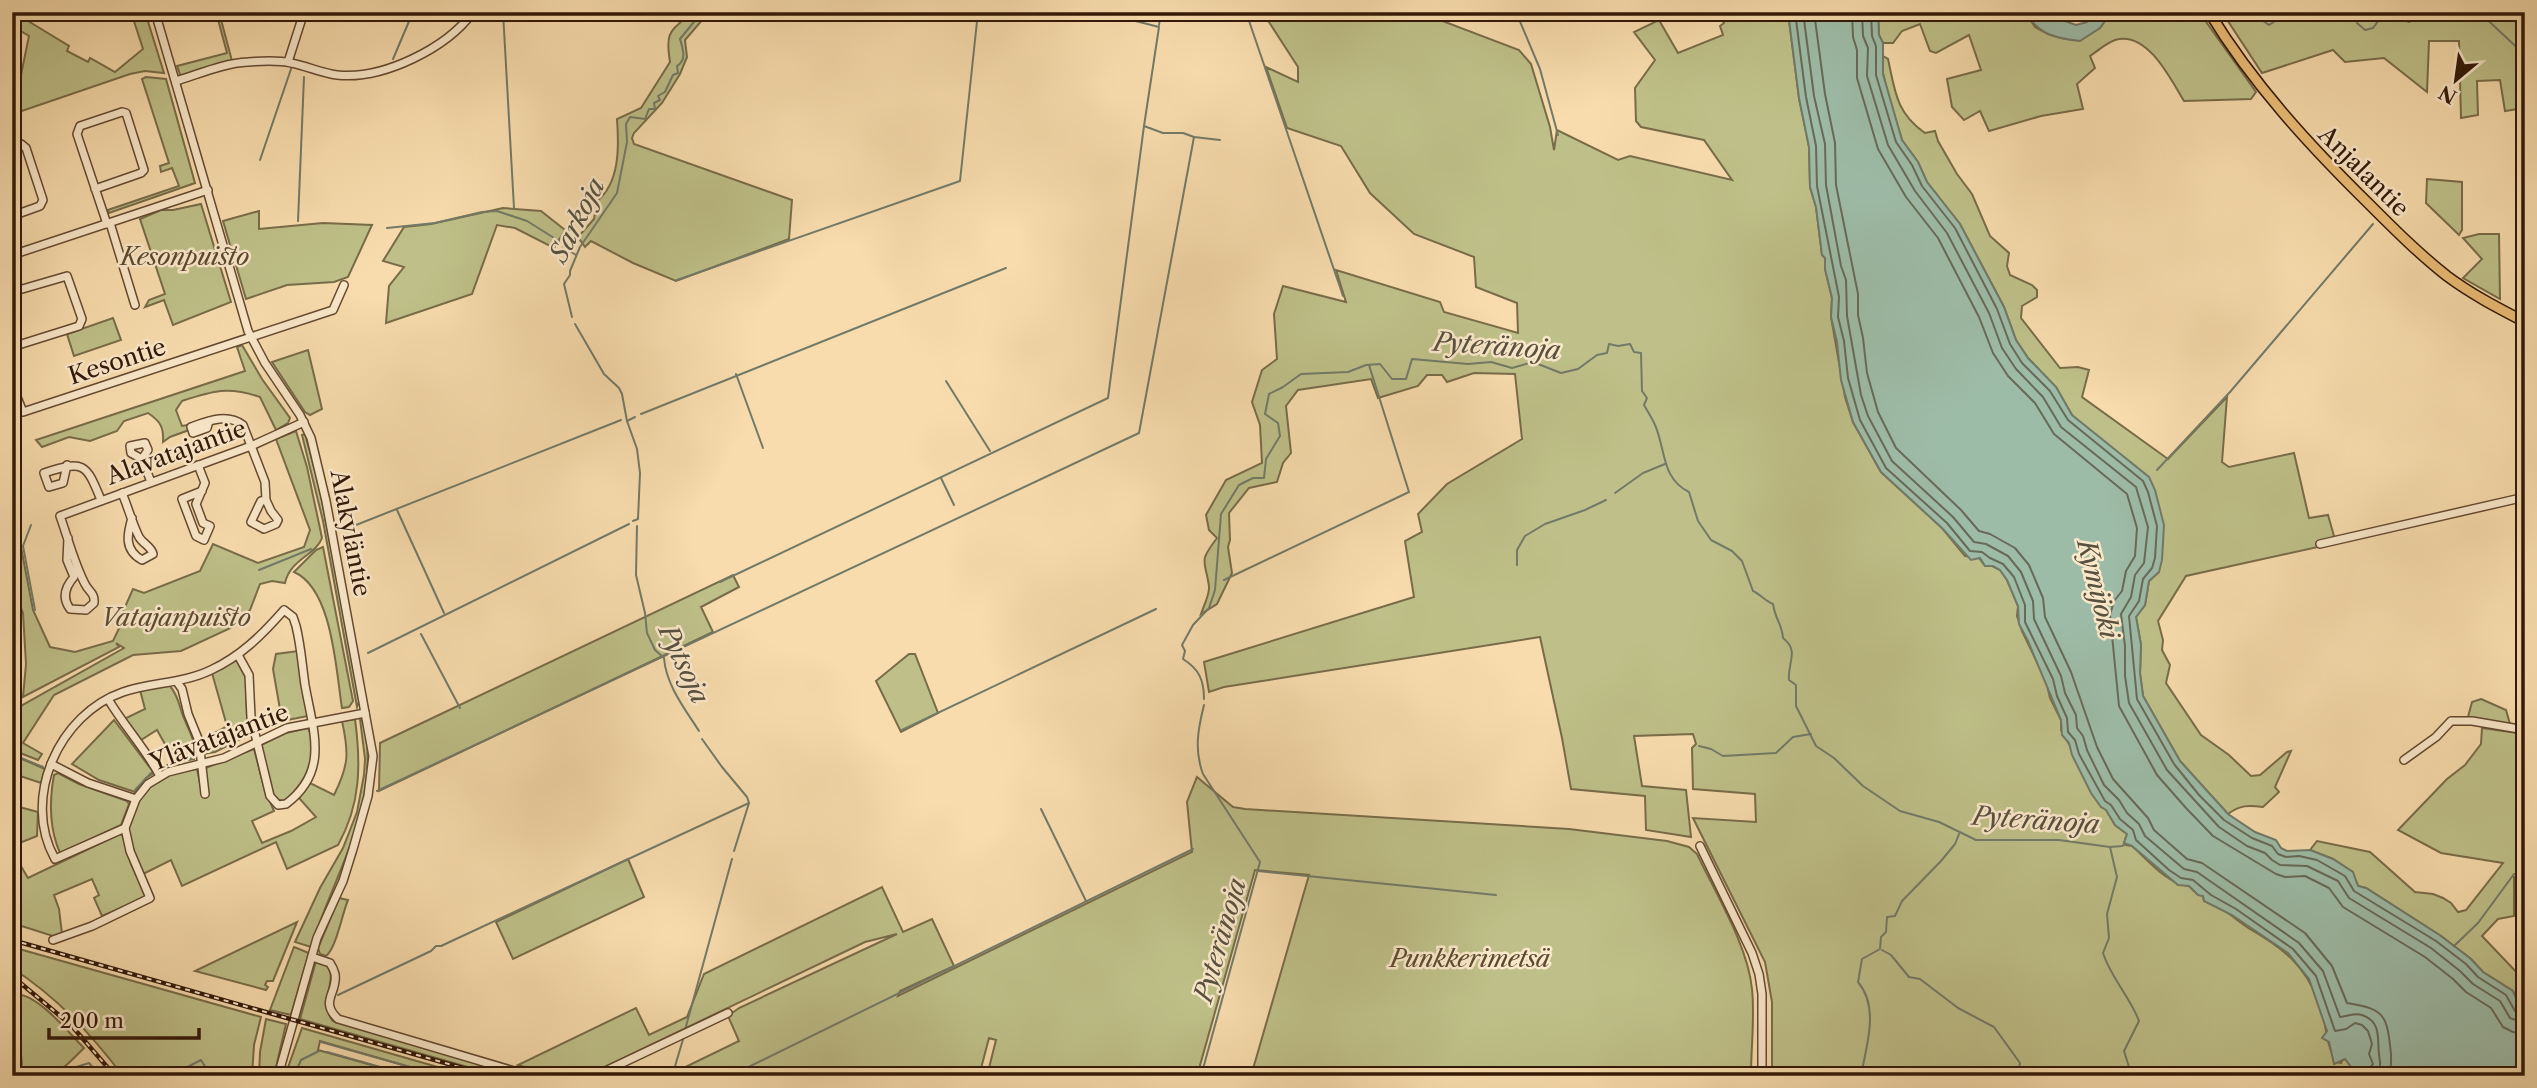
<svg xmlns="http://www.w3.org/2000/svg" width="2537" height="1088" viewBox="0 0 2537 1088" font-family="'Libre Caslon Text',serif">
<style>
.green{fill:#bfc089;stroke:#786c48;stroke-width:2}
.water{fill:#9dbca8;stroke:#727a68;stroke-width:2}
.lines{fill:none;stroke-linecap:round;stroke-linejoin:round}
.shore{stroke:#686a58;stroke-width:2}
.stream{stroke:#727a68;stroke-width:2}
.minor-casing{stroke:#644931;stroke-width:10}
.major-casing{stroke:#321808;stroke-width:12}
.minor{stroke:#fae8ca;stroke-width:7}
.major{stroke:#ecbe76;stroke-width:9}
.rail-casing{stroke:#321808;stroke-width:4.5}
.rail{stroke:#fae8ca;stroke-width:2;stroke-dasharray:5;stroke-linecap:butt}
.labels{text-anchor:middle;dominant-baseline:central;stroke-width:5;stroke-linejoin:round;paint-order:stroke}
.street-label{font-size:24px;fill:#321808;stroke:#fae8ca}
.park-label{font-size:24px;font-style:italic;fill:#5c4a2f;stroke:#fae8ca}
.water-label{font-size:26px;font-style:italic;fill:#575140;stroke:#fae8ca}
</style>
<rect width="100%" height="100%" fill="#f8dcad"/>
<filter id="stains"><feTurbulence type="fractalNoise" baseFrequency=".00286" numOctaves="4"/><feColorMatrix values="0 0 0 0 .2 0 0 0 0 .09 0 0 0 0 .02 0 0 0 .5 -.17"/></filter>
<radialGradient id="worn" r=".72"><stop offset=".6" stop-color="#630" stop-opacity="0"/><stop offset="1" stop-color="#630" stop-opacity=".3"/></radialGradient>
<!-- green -->
<g class="green">
<path d="M131,12H145L164,73L145,71L130,74L13,114L29,36L12,26V15L21,20L23,18L69,46L67,51L88,62L90,58L115,72L143,49Z"/>
<path d="M216,12H219L232,61L181,77L177,66L227,53Z"/>
<path d="M692,12H709L685,40L687,57L680,74L662,103L634,133L632,138L634,144L792,200L789,239L676,281L633,263L591,241L585,247L578,237L594,219L597,201C620,183 619,146 617,119L641,108L670,62C665,31 670,32 692,12Z"/>
<path d="M1273,12H1419L1519,50L1531,64L1550,127L1554,150L1557,130L1618,160L1630,156L1732,180L1704,140L1641,127L1636,121L1635,88L1655,60L1634,32L1659,20L1678,53L1723,35L1720,26L1724,23L1718,12H1788L1799,98L1809,147L1810,187L1816,207L1822,255L1825,258V269L1832,298L1831,317L1845,397L1853,422L1881,472L1942,528L1965,556L1979,558L1985,566H1992L2000,570L2007,580L2018,606L2017,616L2022,631L2046,681L2050,698L2061,720V730L2115,825L2127,834L2124,843L2126,845L2132,846C2147,859 2168,885 2189,886L2197,894L2203,896L2204,901C2222,905 2235,920 2250,929C2284,949 2304,964 2319,1002C2327,1022 2325,1046 2337,1062L2341,1063L2343,1059L2348,1060L2358,1076H1772V1002L1765,962L1693,818L1756,822L1755,794L1693,789L1692,748L1696,744L1693,734L1634,736L1642,786L1686,790L1691,837L1646,830L1645,796L1571,789L1562,738L1540,637L1224,687L1209,692L1204,662L1414,597L1405,541L1422,532L1418,514L1447,484L1522,439L1515,374L1474,373L1447,382L1442,375H1427L1418,386L1378,398L1371,379L1298,390L1286,406L1291,453L1283,463L1277,482L1249,488L1229,513L1230,540L1228,547L1232,573L1217,604L1201,614C1204,605 1210,594 1209,586C1205,559 1198,563 1217,538L1209,530L1206,515L1226,480L1262,463L1260,425L1252,402L1262,370L1277,359L1274,314L1283,286L1346,302L1336,270L1440,302L1444,312L1518,333L1517,303L1476,287L1474,257L1414,234L1370,193L1341,146L1287,128L1266,67L1298,82V67L1267,19Z"/>
<path d="M1878,12H2025L2035,27L2048,34L2065,39L2100,28L2111,12L2146,17L2157,12H2199L2256,92L2251,99L2184,101C2171,80 2149,34 2119,39C2109,40 2098,51 2090,56L2095,68L2077,84L2083,109L2041,116L1989,131L1980,111L1964,120L1952,107L1947,79L1981,70L1969,35L1936,53L1930,51L1920,24L1902,31L1893,43H1883L1879,35Z"/>
<path d="M2222,12H2525V108L2505,111L2500,80L2477,81L2478,115L2461,118L2459,41H2429L2427,92L2384,58L2345,62L2333,50L2262,73Z"/>
<path d="M1883,56L1888,59C1895,91 1896,113 1925,133L1935,131L1938,141L1957,174L1972,194L1990,236L2009,253L2007,266L2010,275L2032,285L2037,290V297L2022,306L2021,318L2060,368L2078,367L2089,370L2082,397L2168,459L2227,397L2222,462L2229,467L2294,453L2309,518L2328,515L2336,543L2186,576L2158,621L2163,640L2162,650L2170,665L2166,683L2201,735L2229,755L2251,776L2260,775L2287,752L2291,751L2275,787L2279,792L2263,807C2248,805 2240,805 2228,814L2180,761L2143,696L2140,674L2141,645L2136,617L2145,605L2149,581L2159,572L2089,431L2072,415L2056,387L2028,358L2016,340L2004,307L1960,224L1927,182L1918,162L1902,140L1888,95L1883,73Z"/>
<path d="M146,77L166,79L195,183L109,213L108,210L179,186L172,168L161,172L160,166L169,163L142,79Z"/>
<path d="M2427,179L2462,182V230L2459,235L2426,203Z"/>
<path d="M201,204L231,302L173,325L164,300L145,307L149,300L165,294L140,219L161,210H173Z"/>
<path d="M503,208L541,211L565,230L554,248L515,228L497,225L472,294L386,323L389,286L404,267L383,261L404,227L431,224Z"/>
<path d="M259,211V229L323,223L372,225L348,277L334,282L287,285L246,299L223,221Z"/>
<path d="M2479,234H2499L2500,299L2463,278L2482,259L2463,238Z"/>
<path d="M113,318L121,340L74,356L67,334Z"/>
<path d="M242,345L262,379L290,418L288,423L276,430L260,397C228,386 213,391 182,401L176,410L182,426L188,425L189,430L170,437L163,442C164,427 160,421 148,413L124,421L117,431L90,441L69,437L42,447L36,440L245,371L237,347Z"/>
<path d="M308,350L322,409L310,415L305,412L272,362Z"/>
<path d="M296,431L307,467L322,538C316,555 290,559 285,583L272,581L260,584L250,610L235,626L181,651L133,655L54,695L23,743L42,754L38,760L15,751L21,706L124,648L116,643L119,647L23,697L26,664L23,613L12,587L13,554L21,547L33,610L50,647L75,652L113,641L124,618L121,616L133,589L144,593L200,571L213,544L258,563L304,547L310,530L276,439Z"/>
<path d="M305,434L319,485L360,699L357,707L323,521L302,435Z"/>
<path d="M323,547L353,701L349,707L342,708C336,672 333,589 294,572L316,550Z"/>
<path d="M733,575L739,587L701,607L713,632L379,791L380,743Z"/>
<path d="M12,599C28,636 17,688 12,728Z"/>
<path d="M298,651L308,716L282,721L273,669L276,654Z"/>
<path d="M909,654H915L938,713L901,732L876,681Z"/>
<path d="M234,661H237L246,678L247,716L251,734L215,752L203,754L202,740L227,726L212,673Z"/>
<path d="M170,686C178,695 179,705 183,716C189,731 197,742 194,759L175,762L157,730L141,740L124,719L145,709L140,690Z"/>
<path d="M2481,699L2506,710L2510,724L2468,717L2472,702Z"/>
<path d="M355,719C361,764 361,804 338,845L287,869L276,842L182,886L171,860L143,874C139,862 132,851 129,838C125,818 142,788 160,778C172,773 185,771 197,769L202,793L204,770L208,767L254,749L264,787L274,811L252,821L262,843L291,831L316,817L299,798L310,783L334,795C349,765 349,753 342,721Z"/>
<path d="M360,719L364,723C381,805 335,872 311,947L295,942L320,888L343,848L357,812L364,775L365,759Z"/>
<path d="M114,720L154,773L146,778L135,792L99,780L72,764Z"/>
<path d="M308,728C321,755 305,782 285,801L279,800L273,795L261,745L286,733Z"/>
<path d="M2482,728L2525,734V877H2514V916L2498,919L2482,936L2522,978L2525,977V1009L2519,1005L2513,991L2483,972L2471,959L2441,936L2366,888L2358,886L2352,872L2333,859L2310,850L2317,841L2370,852L2415,892L2433,894L2443,898L2451,903L2458,912L2466,910L2503,863L2441,853L2398,830L2447,779L2465,765L2481,744Z"/>
<path d="M15,756L45,769L41,783L14,774L12,779V761Z"/>
<path d="M58,773L79,784L127,801L129,804L121,825L60,853C49,828 49,802 54,775Z"/>
<path d="M1197,777L1233,807L1245,809L1569,829L1667,841L1689,847L1697,854C1716,894 1748,946 1752,989C1755,1017 1751,1047 1751,1076H1251L1309,875L1255,870L1197,1076H987L996,1040L989,1038L979,1076H676L675,1072L739,1041L728,1016L739,1008L897,934L865,942L586,1076H554L518,1065L636,1008L649,1035L687,1017L704,974L882,887L903,932L932,919L954,966L900,991L898,996L1192,852L1187,802Z"/>
<path d="M12,805L38,812L37,836L12,846Z"/>
<path d="M120,834L123,836L131,864L146,894L143,899L102,916L94,898L99,895L92,879L54,895L59,909L62,934L56,937L12,923V851L28,878Z"/>
<path d="M628,859L644,897L513,959L496,922Z"/>
<path d="M339,898L348,900C342,914 336,949 326,956L320,954L318,948Z"/>
<path d="M297,922L273,981H267L265,985L268,987L266,990L195,971Z"/>
<path d="M12,947L261,1017L254,1045L252,1076H123C91,1034 57,997 12,968Z"/>
<path d="M294,947L309,953L291,1015L270,1010Z"/>
<path d="M316,961C349,968 314,999 333,1021L522,1076H499L300,1019Z"/>
<path d="M12,989L16,994C39,995 68,1032 84,1048C55,1077 57,1076 16,1076L22,1064L18,1029L12,1019Z"/>
<path d="M266,1019L286,1024L274,1076H259L260,1052Z"/>
<path d="M302,1028L469,1076H441L320,1041L318,1050L411,1076H285Z"/>
</g>
<!-- water -->
<g class="water">
<path d="M1788,12H1878L1879,35L1883,43V74L1902,140L1918,162L1927,182L1960,224L2004,307L2016,340L2028,358L2056,387L2072,415L2149,477L2155,490L2164,525L2162,560L2159,572L2149,581L2145,605L2136,617L2141,645L2140,673L2143,696L2180,761L2228,814L2255,832L2276,840L2281,848L2287,851L2310,850L2333,859L2353,872L2358,886L2366,888L2441,936L2471,959L2483,972L2513,991L2519,1005L2525,1009V1076H2358L2345,1059L2334,1064L2329,1042L2322,1038L2327,1031L2309,979L2288,953L2232,915L2204,901L2203,896L2198,895L2189,886L2178,885L2132,846L2124,843L2127,834L2115,825L2106,810L2101,807L2091,793L2072,755L2069,743L2062,735L2061,720L2028,641L2019,624L2018,606L2007,580L2000,570L1993,566H1985L1980,558L1971,560L1942,528L1881,472L1853,422L1841,380L1837,342L1831,317L1832,298L1825,269V258L1822,255L1816,207L1810,187L1809,147L1799,98Z"/>
<path d="M2025,12H2039L2076,25L2087,22L2099,12H2111L2100,28L2080,41C2055,38 2039,35 2025,12Z"/>
</g>
<g class="lines">
<!-- shore -->
<g class="shore">
<path d="M1795,12L1806,97L1816,146L1817,186L1839,297L1838,317L1844,341L1848,378L1860,420L1886,468L1947,523L1970,551L1982,552L1990,558L2003,564L2014,577L2025,605V622L2053,679L2057,696L2067,718L2068,732L2075,740L2079,754L2105,801L2111,805L2120,819L2133,830L2136,840L2169,870L2181,878L2193,880L2211,895L2236,909L2293,949L2316,976L2335,1031L2346,1029L2355,1023L2362,1025L2368,1031L2372,1044L2369,1054L2373,1064L2363,1076"/>
<path d="M1803,12L1814,96L1825,144L1826,185L1841,266L1846,280L1847,316L1861,395L1868,416L1892,461L1953,517L1974,542L1986,544L2008,556L2021,572L2033,601L2034,619L2061,676L2065,693L2076,715L2077,728L2083,736L2087,750L2104,785L2119,800L2127,813L2139,824L2145,836L2184,869L2197,872L2299,943L2323,971L2340,1017C2347,1017 2354,1012 2362,1015C2382,1022 2377,1039 2379,1054C2380,1064 2382,1067 2376,1076"/>
<path d="M1814,12L1825,94L1835,143L1836,185L1858,294V315L1863,338L1867,373L1878,412L1896,448L1961,510L1979,531L1990,534L2015,548L2029,565L2043,598L2045,617L2071,672L2097,747L2113,779L2148,818L2154,830L2187,859L2202,863L2305,933L2332,966L2347,1003C2386,1009 2387,1016 2391,1054C2391,1062 2392,1067 2389,1076"/>
<path d="M1852,12L1853,37L1857,50V78L1878,149L1906,197L1938,238L1979,317L1993,353L2008,376L2035,403L2054,434L2127,494L2137,528L2135,556L2126,571L2122,591L2114,601L2110,615L2119,706L2157,775L2186,808L2213,836L2276,874L2285,877L2305,876L2329,888L2343,907L2425,957L2453,979L2466,992L2491,1008L2503,1027L2513,1032L2525,1034"/>
<path d="M1862,12L1863,36L1868,48L1867,76L1888,145L1915,191L1947,233L1989,313L2002,348L2016,369L2043,397L2061,427L2136,487L2148,527L2144,563L2135,575L2131,597L2121,614L2125,646V676L2129,703L2167,770L2219,827L2247,846L2265,853L2272,860L2280,865L2307,866L2338,881L2349,898L2431,948L2460,971L2473,984L2500,1001L2510,1018L2525,1023"/>
<path d="M1871,12L1872,36L1876,46V75L1896,142L1912,165L1922,186L1955,228L1997,309L2010,344L2022,363L2050,391L2068,420L2143,481L2148,492L2157,526L2155,558L2152,568L2143,579L2139,601L2129,616L2137,699L2174,764L2199,795L2224,820L2252,838L2272,846L2278,854L2286,857L2299,856L2317,860L2345,876L2354,891L2436,941L2466,964L2478,977L2506,995L2515,1011L2525,1015"/>
</g>
<!-- stream -->
<g class="stream">
<path d="M503,12L514,208"/>
<path d="M812,12L814,13"/>
<path d="M1100,12L1159,27L1144,126L1163,133H1183L1194,137L1220,140"/>
<path d="M1246,12L1343,296"/>
<path d="M1516,12L1540,69L1558,135"/>
<path d="M2242,12L2253,14L2269,25L2289,12"/>
<path d="M2355,12L2357,23L2365,30L2373,28L2381,17H2396L2409,22L2429,12"/>
<path d="M2479,12L2525,55"/>
<path d="M1159,25L1161,12"/>
<path d="M393,59L413,12"/>
<path d="M260,160L291,69"/>
<path d="M298,221L304,77"/>
<path d="M387,228L435,223L482,212L497,211L527,221L559,241"/>
<path d="M563,247L576,255"/>
<path d="M677,280L960,181L978,12"/>
<path d="M572,317L564,284L570,275V271L580,247L617,193L627,142L626,124L630,117L645,119L649,109H655L654,103L660,100L658,96L665,92L673,75L678,73L677,66C687,60 683,49 680,39L702,12"/>
<path d="M575,324L604,374L619,388L622,394L627,421L637,449L640,473L638,519L633,521"/>
<path d="M736,374L763,448"/>
<path d="M946,381L990,451"/>
<path d="M641,414L1006,268"/>
<path d="M627,421L635,417"/>
<path d="M2157,470L2230,392L2373,224"/>
<path d="M941,478L954,505"/>
<path d="M1615,493L1643,473L1665,464"/>
<path d="M397,510L444,613"/>
<path d="M31,525L23,546L35,610"/>
<path d="M637,526L636,575L645,613L647,633L655,650L664,658C666,685 685,709 699,731"/>
<path d="M351,527L621,420"/>
<path d="M1517,565V550L1525,536L1545,524L1585,510L1606,500"/>
<path d="M259,570L311,549"/>
<path d="M1224,580L1409,492L1369,365"/>
<path d="M720,582L1108,398L1144,126"/>
<path d="M421,634L460,708"/>
<path d="M368,653L629,524"/>
<path d="M1204,699C1204,680 1199,669 1183,659L1185,651L1182,645L1193,625L1209,608L1215,590L1221,514L1239,485L1253,478H1264L1266,459L1280,436L1278,423L1265,414L1269,394L1283,387L1301,374L1348,372L1366,365L1380,364L1392,379H1406L1412,359L1468,364L1491,362L1512,368L1533,362L1561,373L1578,369L1597,355L1607,353L1609,344L1618,346L1630,344L1634,352L1641,353L1642,391L1647,398L1644,405C1648,412 1652,418 1655,425C1666,450 1661,478 1689,492L1698,521L1711,540L1732,551L1742,561L1753,591C1760,594 1765,601 1773,604C1775,619 1782,624 1783,638C1800,651 1787,664 1789,680L1796,685V706L1816,746L1834,758L1863,786L1900,811L1939,822L1976,840H2059L2110,847L2122,846L2126,844"/>
<path d="M902,730L1156,609"/>
<path d="M702,739L722,767L747,797L749,803L734,851"/>
<path d="M1699,746L1711,749L1723,756L1776,753L1793,737L1811,734"/>
<path d="M14,755L43,767"/>
<path d="M160,767L193,758"/>
<path d="M135,790L153,771"/>
<path d="M377,791L1139,433L1194,137"/>
<path d="M1041,809L1086,901"/>
<path d="M2110,847L2117,877L2107,914L2109,938L2103,953C2111,978 2130,997 2139,1021L2124,1051L2129,1067L2128,1076"/>
<path d="M1258,871L1496,895"/>
<path d="M2454,946L2478,923L2514,874L2525,875"/>
<path d="M1882,950L1891,955L1909,977L1920,979L1958,1008L1994,1027L2020,1063L2019,1069"/>
<path d="M338,995L431,951L436,946H441L749,803"/>
<path d="M685,1030L732,859"/>
<path d="M321,1042L442,1076"/>
<path d="M327,1052L412,1076"/>
<path d="M48,1076L89,1063L100,1076"/>
<path d="M170,1076L201,1060L211,1076"/>
<path d="M186,1076L204,1067"/>
<path d="M294,1076L301,1060L319,1051"/>
<path d="M667,1076L673,1073L684,1036"/>
<path d="M730,1076L1193,849"/>
<path d="M1201,1076L1260,862L1203,774C1194,750 1198,729 1204,705"/>
<path d="M1861,1076C1866,1046 1880,1008 1858,982L1862,959L1880,949L1881,937L1886,932L1887,917L1895,916L1902,901L1941,861L1955,844L1959,834"/>
</g>
<!-- minor casing -->
<g class="minor-casing">
<g id="minor">
<path d="M155,12L248,331L265,363L300,415L311,438L326,501L373,756L368,796L353,849L343,881L317,938L278,1076"/>
<path d="M288,62L304,12"/>
<path d="M176,81C199,74 224,63 248,62C261,61 278,60 291,63C307,66 321,73 337,75C383,80 447,48 473,12"/>
<path d="M12,148L21,144L26,148L43,200L40,206L12,216"/>
<path d="M95,189L141,173L144,170L126,113L122,112L80,126L77,134L107,224"/>
<path d="M110,223L135,305"/>
<path d="M12,255L208,190"/>
<path d="M12,292L67,276L82,319L79,326L12,347"/>
<path d="M12,385L23,412L333,310L344,285"/>
<path d="M209,421L207,428L193,433L191,427C208,421 227,413 243,425L265,482L266,500L271,511L278,520L276,524L264,529L251,522L261,501L266,500"/>
<path d="M142,459L148,450L145,443L130,446L131,453L142,459L151,482"/>
<path d="M67,465L63,483L49,487L44,473C84,460 86,463 101,500"/>
<path d="M198,465L205,483L196,504L203,523L210,526L204,540L196,536L182,499L202,491"/>
<path d="M122,493C128,507 132,523 139,537C143,544 151,546 153,554L142,560C124,550 127,535 132,518"/>
<path d="M68,538L67,560L74,577C65,587 62,598 70,609L86,610L94,603C95,593 89,592 85,584C74,563 68,538 60,516L251,446L304,422"/>
<path d="M2320,544L2525,497"/>
<path d="M177,682L182,689L188,714L199,741L205,794"/>
<path d="M108,699C124,726 145,748 160,776"/>
<path d="M2404,760L2436,737L2451,721H2472L2525,730"/>
<path d="M51,764L88,783L136,799"/>
<path d="M125,828L55,859C21,798 59,714 123,692C152,682 182,684 211,670C241,656 262,635 284,610L293,617L296,626C301,646 302,665 305,685C313,731 330,771 286,804L278,805L270,796L251,717L249,675L238,655"/>
<path d="M1700,846L1752,953L1759,974L1762,994V1076"/>
<path d="M53,940L92,926L150,898L130,851L125,828L136,799L148,784L168,772L224,758L287,728L365,713"/>
<path d="M312,957L330,963C332,966 334,970 335,974C338,993 319,1001 338,1019L531,1076"/>
<path d="M595,1076L728,1013"/>
</g>
</g>
<!-- major casing -->
<g class="major-casing">
<path id="major" d="M2209,12C2253,84 2309,145 2369,204C2394,229 2419,254 2447,276C2471,294 2498,308 2525,322"/>
</g>
<!-- minor -->
<use href="#minor" class="minor"/>
<!-- major -->
<use href="#major" class="major"/>
<!-- rail casing -->
<g class="rail-casing">
<g id="rail">
<path d="M12,940L491,1076"/>
<path d="M12,976L71,1025L115,1076"/>
</g>
</g>
<!-- rail -->
<use href="#rail" class="rail"/>
</g>
<g class="labels">
<!-- street labels -->
<g class="street-label">
<text transform="translate(2364 171) rotate(45)">Anjalantie</text>
<text transform="translate(117 361) rotate(-18)">Kesontie</text>
<text transform="translate(176 452) rotate(-20)">Alavatajantie</text>
<text transform="translate(351 533) rotate(79)">Alakyläntie</text>
<text transform="translate(219 737) rotate(-21)">Ylävatajantie</text>
</g>
<!-- park labels -->
<g class="park-label">
<text x="185" y="256">Kesonpuisto</text>
<text x="176" y="617">Vatajanpuisto</text>
<text x="1470" y="958">Punkkerimetsä</text>
</g>
<!-- water labels -->
<g class="water-label">
<text transform="translate(577 220) rotate(-63)">Sarkoja</text>
<text transform="translate(1497 346) rotate(4)">Pyteränoja</text>
<text transform="translate(2098 589) rotate(76)">Kymijoki</text>
<text transform="translate(684 664) rotate(65)">Pytsoja</text>
<text transform="translate(2036 820) rotate(4)">Pyteränoja</text>
<text transform="translate(1220 940) rotate(-74)">Pyteränoja</text>
</g>
</g>
<!-- margin -->
<rect width="2537" height="1088" fill="none" stroke="#f8dcad" stroke-width="42"/>
<rect x="14" y="14" width="2509" height="1060" fill="none" stroke="#321808" stroke-width="3.5"/>
<rect x="21" y="21" width="2495" height="1046" fill="none" stroke="#321808" stroke-width="2"/>
<!-- north arrow -->
<g transform="translate(2456 80) rotate(209)" stroke="#fae8ca" stroke-width="5" paint-order="stroke">
<path d="M0-5L12 26L0 18L-12 26Z" fill="#321808"/>
<text y="-10" font-size="19" font-weight="bold" text-anchor="middle" fill="#321808">N</text>
</g>
<!-- scale -->
<path d="M49 1028v10h150v-10" fill="none" stroke="#321808" stroke-width="3.5"/>
<text x="60" y="1028" font-size="21" fill="#321808" stroke="#fae8ca" stroke-width="5" paint-order="stroke">200 m</text>
<rect width="100%" height="100%" filter="url(#stains)"/>
<rect width="100%" height="100%" fill="url(#worn)"/>
</svg>
